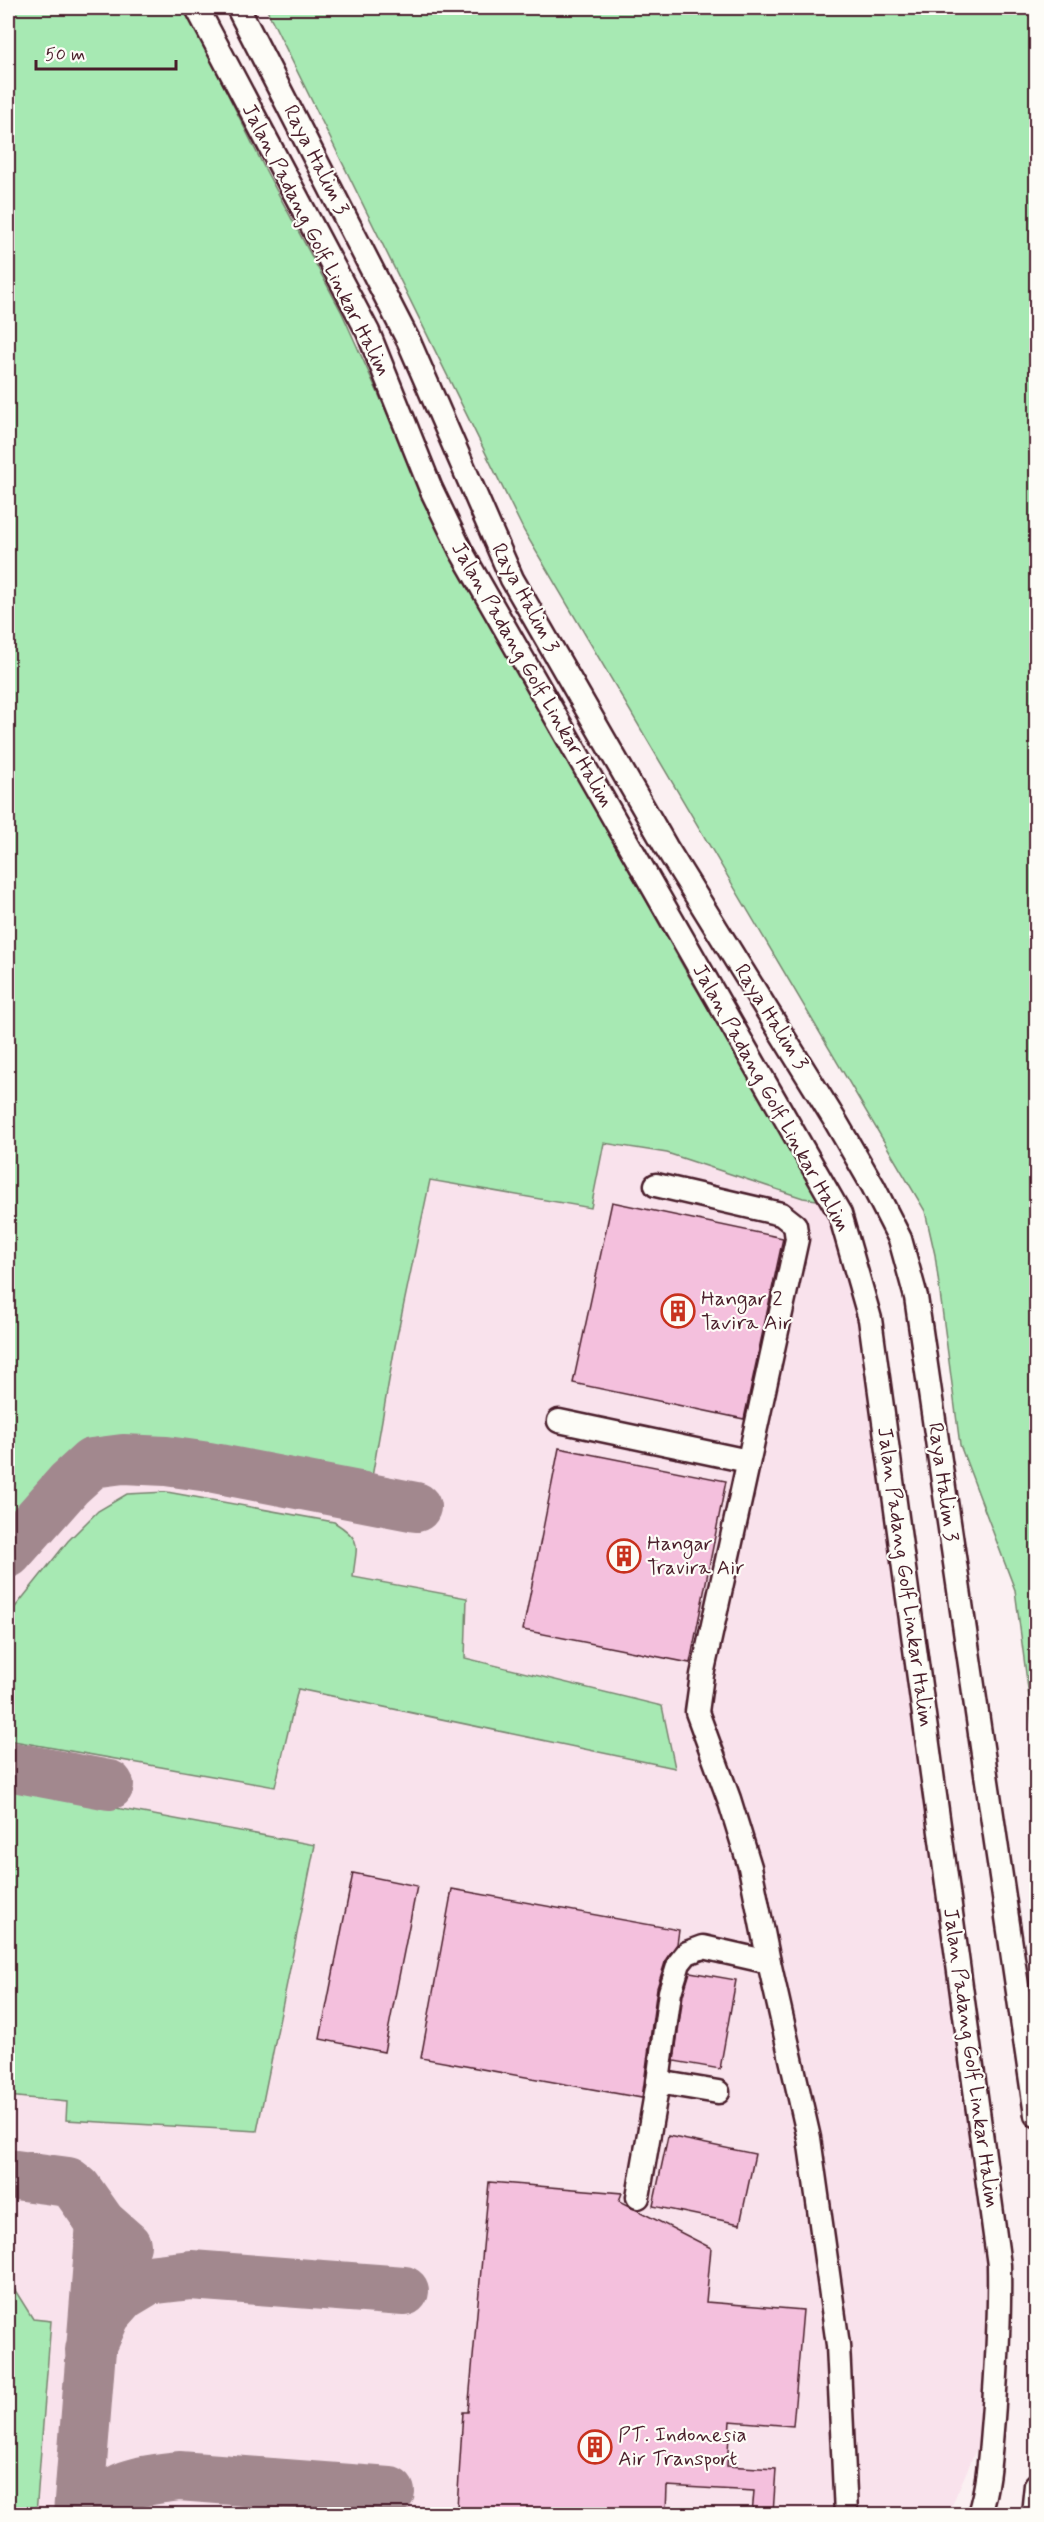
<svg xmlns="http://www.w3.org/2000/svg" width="1044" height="2522" viewBox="0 0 1044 2522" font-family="Mynerve,sans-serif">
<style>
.built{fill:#f9e2ec}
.green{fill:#a7e9b3;stroke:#78846f;stroke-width:1.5}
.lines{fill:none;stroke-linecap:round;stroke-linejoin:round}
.taxiway{stroke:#a2888e;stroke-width:50}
.building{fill:#f4c0dd;stroke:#4a1f2b;stroke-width:1.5}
.minor-casing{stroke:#4a1f2b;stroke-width:27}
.minor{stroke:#fdfcf7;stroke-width:22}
.labels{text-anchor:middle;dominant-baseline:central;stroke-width:4.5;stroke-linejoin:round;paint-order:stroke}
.street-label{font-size:21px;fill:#4a1f2b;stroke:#fdfcf7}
.poi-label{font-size:21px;fill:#4a1f2b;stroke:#fdfcf7;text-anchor:start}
</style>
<rect width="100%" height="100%" fill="#fbf0f2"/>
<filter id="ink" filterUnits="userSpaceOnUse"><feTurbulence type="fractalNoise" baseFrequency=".0167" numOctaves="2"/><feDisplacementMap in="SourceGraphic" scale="12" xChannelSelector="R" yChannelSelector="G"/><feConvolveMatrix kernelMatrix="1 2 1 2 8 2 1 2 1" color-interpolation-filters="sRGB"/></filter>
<g filter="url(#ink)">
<!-- built -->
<path class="built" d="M8,8H185L265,169L342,313L441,533L684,968L824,1201L855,1283L1001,2290L986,2427L948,2514H8Z"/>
<!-- green -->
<g class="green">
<path d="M8,8H185L265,169L342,313L441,533L684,968L824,1201L803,1198L667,1153L604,1143L591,1208L430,1180L395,1346L369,1494H346L235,1472L123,1459L92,1463L69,1484L8,1555Z"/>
<path d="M266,8H1036V1750L1015,1590L960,1445L935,1255L925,1211L524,531Z"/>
<path d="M167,1492L334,1522C364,1541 356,1545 353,1577L467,1598L465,1658L662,1706L675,1768L298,1689L275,1787L8,1740V1616L68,1541L98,1511L127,1494Z"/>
<path d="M8,1788L315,1845L257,2131L66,2120L67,2102L8,2096Z"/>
<path d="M8,2279L33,2319L51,2321L36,2514H8Z"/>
</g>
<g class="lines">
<!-- taxiway -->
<g class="taxiway">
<path d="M8,1553L69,1484L92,1463L123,1459L166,1461L209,1467L416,1507"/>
<path d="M8,1766L109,1785"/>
<path d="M8,2174L68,2182L77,2189L101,2223L126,2245"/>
<path d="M90,2350L106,2314L123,2295L148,2280L191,2275L404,2291"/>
<path d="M78,2514L101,2223"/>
<path d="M89,2514C119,2482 137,2481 179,2476L390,2492"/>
</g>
</g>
<!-- building -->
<g class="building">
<path d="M612,1202L783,1238L744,1419L573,1383Z"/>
<path d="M559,1448L726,1481L690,1663L523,1630Z"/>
<path d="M353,1873L417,1886L384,2052L320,2039Z"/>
<path d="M452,1889L679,1930L677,1944L666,1959L657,1988L642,2098L421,2058Z"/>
<path d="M690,1972L736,1980L720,2069L674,2061L683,1995Z"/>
<path d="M668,2136L755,2154L740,2224L653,2206Z"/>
<path d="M489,2182L622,2193L619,2201L711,2248L706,2302L803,2310L793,2426L730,2421L727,2466L776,2469L773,2514H752L754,2491L667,2486L666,2514H466L467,2509L457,2508L463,2412H468Z"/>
</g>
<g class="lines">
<!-- minor casing -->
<g class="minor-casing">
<g id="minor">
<path d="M197,8L368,332L431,489L461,551L840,1214L870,1319L999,2265C1000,2316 997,2367 993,2418C990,2451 989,2483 979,2514"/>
<path d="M238,8L409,342L512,579L666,847L836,1122L873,1186L900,1239L916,1297L1036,2115"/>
<path d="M656,1185L781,1214L795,1225L797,1239L702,1675L697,1712L729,1799L750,1867L769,1962L809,2138L838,2345L846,2514"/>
<path d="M559,1421L748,1461"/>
<path d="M658,2082L718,2092"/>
<path d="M638,2197L658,2082L670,1992L679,1963L687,1953L703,1947L769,1962"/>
<path d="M1033,2514L1036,2485"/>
</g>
</g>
<!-- minor -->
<use href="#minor" class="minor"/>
</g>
</g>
<!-- icons -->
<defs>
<g id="building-ring" transform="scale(1.725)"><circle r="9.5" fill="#fdfcf7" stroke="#c8321e" stroke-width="1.5"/><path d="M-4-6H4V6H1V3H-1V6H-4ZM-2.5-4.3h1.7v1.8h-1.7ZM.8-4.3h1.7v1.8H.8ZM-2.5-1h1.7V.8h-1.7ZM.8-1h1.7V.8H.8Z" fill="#c8321e"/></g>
</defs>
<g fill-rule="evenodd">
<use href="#building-ring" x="678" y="1311"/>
<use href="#building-ring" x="624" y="1556"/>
<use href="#building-ring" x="595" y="2447"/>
</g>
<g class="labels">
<!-- street labels -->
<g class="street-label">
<text transform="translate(316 160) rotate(63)">Raya Halim 3</text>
<text transform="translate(316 240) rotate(63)">Jalan Padang Golf Linkar Halim</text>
<text transform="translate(525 598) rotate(62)">Raya Halim 3</text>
<text transform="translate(532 675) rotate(60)">Jalan Padang Golf Linkar Halim</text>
<text transform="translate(771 1017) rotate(58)">Raya Halim 3</text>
<text transform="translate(771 1098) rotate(61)">Jalan Padang Golf Linkar Halim</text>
<text transform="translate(943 1482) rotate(82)">Raya Halim 3</text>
<text transform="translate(905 1577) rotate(82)">Jalan Padang Golf Linkar Halim</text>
<text transform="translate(971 2058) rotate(82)">Jalan Padang Golf Linkar Halim</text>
</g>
<!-- poi labels -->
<g class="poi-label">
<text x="701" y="1299">Hangar 2<tspan x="701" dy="24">Tavira Air</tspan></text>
<text x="647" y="1544">Hangar<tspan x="647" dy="24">Travira Air</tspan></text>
<text x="618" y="2435">PT. Indonesia<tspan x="618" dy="24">Air Transport</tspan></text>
</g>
</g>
<!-- margin -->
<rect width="1044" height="2522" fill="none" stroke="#fdfcf7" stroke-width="30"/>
<rect x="15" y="15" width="1014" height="2492" fill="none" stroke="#4a1f2b" stroke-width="2" filter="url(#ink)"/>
<!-- scale -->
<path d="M36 60v9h140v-9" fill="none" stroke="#4a1f2b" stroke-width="3"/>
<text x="45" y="60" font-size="18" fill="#4a1f2b" stroke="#fdfcf7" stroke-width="4.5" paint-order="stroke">50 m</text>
</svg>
